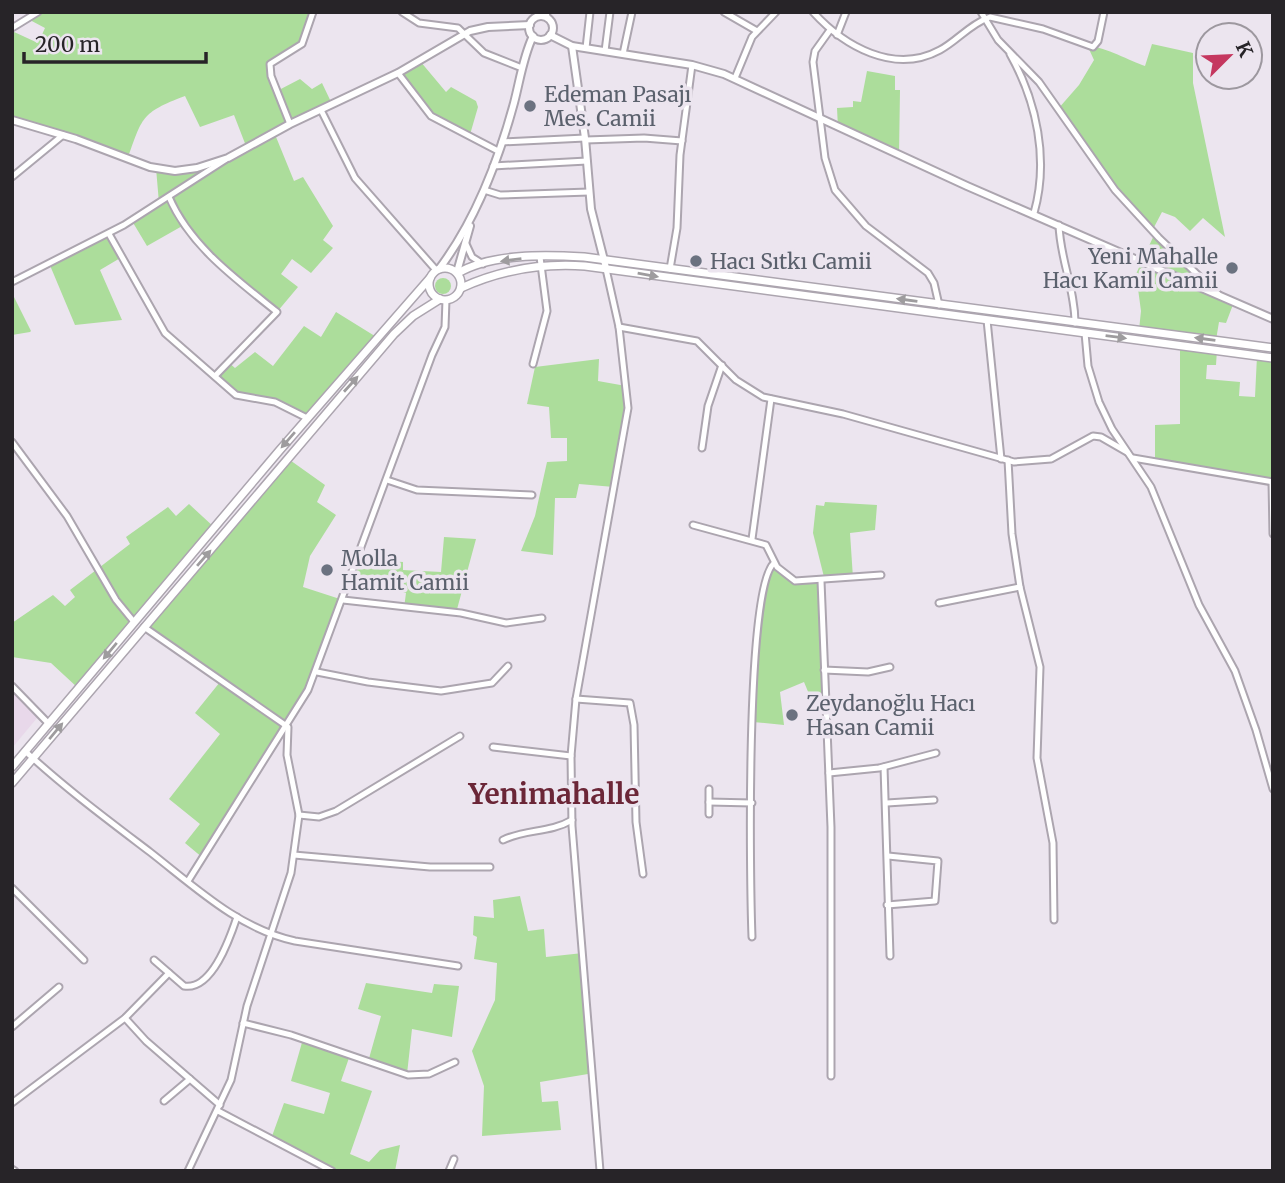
<svg xmlns="http://www.w3.org/2000/svg" width="1285" height="1183" viewBox="0 0 1285 1183" font-family="Merriweather,serif">
<style>
.medical{fill:#e8d8ea}
.grass{fill:#acdd9b}
.lines{fill:none;stroke-linecap:round;stroke-linejoin:round}
.minor-casing{stroke:#aca5af;stroke-width:9}
.tertiary-casing{stroke:#aca5af;stroke-width:10}
.secondary-casing{stroke:#aca5af;stroke-width:10}
.minor{stroke:#fff;stroke-width:5}
.tertiary{stroke:#fff;stroke-width:6}
.secondary{stroke:#fff;stroke-width:7}
.oneway{fill:#9e9c9e}
.worship-dot{fill:#6b7280;stroke:#ece5ef;stroke-width:2.5}
.labels{text-anchor:middle;dominant-baseline:central;stroke-width:7;stroke-linejoin:round;paint-order:stroke}
.worship-label{font-size:21px;fill:#5b616d;stroke:#ece5ef;text-anchor:start}
.district-label{font-size:28px;font-weight:bold;fill:#6b2637;stroke:#ece5ef}
</style>
<rect width="100%" height="100%" fill="#ece5ef"/>
<!-- medical -->
<path class="medical" d="M12,692L37,718L12,748Z"/>
<!-- grass -->
<g class="grass">
<path d="M38,12H313L302,44L270,64L277,91L300,79L312,89L322,83L332,104L274,132L294,181L303,177L333,226L323,240L333,248L311,273L292,259L281,274L298,287L277,312L232,276L184,225L147,246L132,221L159,203L156,168C188,175 218,161 246,146L234,115L200,127L185,96C140,113 143,117 127,160L12,120V31L38,43L45,28L28,19Z"/>
<path d="M1152,44L1193,53V83L1225,237L1203,218L1190,231L1175,217L1162,212L1152,231L1131,207L1058,109L1079,85L1094,60L1088,47C1101,45 1130,61 1145,66Z"/>
<path d="M420,61L446,92L451,87L476,101L478,107L469,138L431,116L398,73Z"/>
<path d="M867,71L895,76V90H900L899,154L838,128L837,108L853,107V101L861,102Z"/>
<path d="M1155,233L1221,297L1234,302L1226,323L1219,322L1216,340L1139,330L1141,311L1136,274Z"/>
<path d="M109,234L122,257L100,270L122,320L75,325L49,263Z"/>
<circle cx="443" cy="286" r="8"/>
<path d="M12,293L31,331L30,332L12,335Z"/>
<path d="M336,312L378,338L307,418L290,408L236,395L215,376L228,362L235,368L255,352L273,366L304,326L321,337Z"/>
<path d="M1180,345L1217,350L1216,365H1207L1206,379L1240,382L1239,396L1255,397L1257,356L1273,358V482L1155,462V425L1180,424Z"/>
<path d="M599,359L598,381L626,386L628,408L614,487L579,484L576,498H555L553,555L521,551L535,516L547,462L567,461V438H551L549,407L527,404L535,367Z"/>
<path d="M287,458L325,485L317,502L336,515L310,556L303,587L343,600L308,690L203,858L185,843L200,824L169,799L220,734L195,713L220,682L144,627Z"/>
<path d="M825,502L877,505L875,530L850,533L853,578L825,581L813,533L816,505L824,506Z"/>
<path d="M189,504L215,528L78,688L51,663L12,657V623L53,595L65,606L75,597L70,590L130,544L126,537L168,507L176,516Z"/>
<path d="M444,537L476,539L456,613L404,608L406,593L348,586L358,559L403,562V570L441,572Z"/>
<path d="M774,563L790,579L821,581L824,694H809L804,682L780,692L784,725L753,722C755,692 755,580 774,563Z"/>
<path d="M520,896L528,931L544,929L546,957L583,953L594,1073L540,1082L542,1102L558,1101L561,1130L482,1136L484,1086L472,1051L495,1000L497,963L474,959L477,937L473,935L474,916L494,918L493,900Z"/>
<path d="M366,983L432,993L434,984L459,986L452,1037L412,1029L407,1074L368,1062L381,1016L358,1009Z"/>
<path d="M303,1039L350,1055L341,1081L372,1091L350,1154L369,1162L380,1150L400,1145L395,1171H332L271,1139L284,1103L324,1114L330,1093L291,1081Z"/>
</g>
<g class="lines">
<!-- minor casing -->
<g class="minor-casing">
<g id="minor">
<path d="M402,12L419,23L458,28L484,53L522,68"/>
<path d="M546,12L547,17"/>
<path d="M724,12L757,31"/>
<path d="M813,12C844,46 894,75 940,50C957,41 970,24 990,17L1043,29L1093,47L1098,41L1104,12"/>
<path d="M981,12L998,40L1039,82L1115,190L1159,238L1219,295"/>
<path d="M12,28L38,12"/>
<path d="M830,30L815,51L813,62L825,158L835,190L866,226L928,273L934,283L939,305"/>
<path d="M837,35L846,12"/>
<path d="M586,48L590,12"/>
<path d="M605,51L610,12"/>
<path d="M623,54L632,12"/>
<path d="M1010,54C1037,102 1049,160 1034,213"/>
<path d="M398,73L431,116L498,151"/>
<path d="M735,78L752,37L776,12"/>
<path d="M321,110L355,178L436,270"/>
<path d="M290,124L271,76L270,64L302,44L313,12"/>
<path d="M586,140L644,138L682,141"/>
<path d="M502,142L585,138"/>
<path d="M493,166L587,161"/>
<path d="M12,177L63,135"/>
<path d="M484,190L500,195L589,192"/>
<path d="M169,197C190,246 236,279 277,312L215,376"/>
<path d="M1059,225C1060,259 1075,289 1075,323"/>
<path d="M109,234L165,333L236,395L275,402L307,418"/>
<path d="M466,244L472,257L483,264"/>
<path d="M670,269L677,228L680,155L692,65"/>
<path d="M12,282L124,225L225,160"/>
<path d="M987,320L1001,459"/>
<path d="M619,327L697,341L736,380L763,397L843,414L1014,462L1051,459L1093,436L1101,437L1127,452"/>
<path d="M1085,333L1088,366L1099,402L1112,429L1151,487L1199,605L1235,671L1256,730L1273,789"/>
<path d="M533,364L547,311L540,257"/>
<path d="M12,442L67,516L116,600L134,622"/>
<path d="M702,448L708,406L722,365"/>
<path d="M1133,458L1273,482"/>
<path d="M1008,460L1012,534L1020,587L1040,667L1037,758L1053,843L1054,920"/>
<path d="M387,480L417,490L532,495"/>
<path d="M1272,482L1273,534"/>
<path d="M693,525L766,545L777,567L795,581L881,575"/>
<path d="M752,539L771,399"/>
<path d="M821,581L831,827V1076"/>
<path d="M343,600L461,613L506,623L542,618"/>
<path d="M939,603L1020,587"/>
<path d="M144,627L288,727L287,755L299,815L291,873L247,1006L231,1080L188,1171"/>
<path d="M824,670L868,672L890,667"/>
<path d="M317,672L368,682L441,691L492,683L508,666"/>
<path d="M12,686L48,723"/>
<path d="M576,699L630,703L634,725L636,822L643,874"/>
<path d="M493,747L571,756"/>
<path d="M25,751C65,788 108,820 150,852C195,887 239,929 295,941L458,966"/>
<path d="M884,767L890,956"/>
<path d="M829,773L879,768L936,753"/>
<path d="M709,802L752,803"/>
<path d="M887,803L934,800"/>
<path d="M709,814V789"/>
<path d="M299,815L319,817L336,811L460,736"/>
<path d="M503,840C525,829 550,833 572,820"/>
<path d="M294,855L430,867H490"/>
<path d="M188,881L308,690L432,355L445,327L446,300"/>
<path d="M12,888L84,960"/>
<path d="M887,905L935,901L938,861L888,856"/>
<path d="M752,937C750,884 745,589 774,563"/>
<path d="M154,960L184,986C212,991 230,938 237,917"/>
<path d="M125,1018L146,1041L220,1105"/>
<path d="M243,1023L291,1035L408,1075L429,1074L455,1062"/>
<path d="M12,1027L59,987"/>
<path d="M164,1101L190,1079"/>
<path d="M12,1103L125,1018L169,973"/>
<path d="M218,1111L332,1171"/>
<path d="M12,1169L15,1171"/>
<path d="M449,1171L454,1159"/>
<path d="M600,1171L572,826L571,756L576,699L628,408L619,327L606,269"/>
</g>
</g>
<!-- tertiary casing -->
<g class="tertiary-casing">
<g id="tertiary">
<circle cx="541" cy="28" r="12"/>
<path d="M550,35L572,46L692,65L724,74L967,186L1273,319"/>
<path d="M572,46L585,138L591,209L606,268"/>
<path d="M12,120L76,139L150,167L175,171L197,168L228,158L290,124L398,73L470,31L488,27L530,25"/>
<path d="M439,269C476,220 498,162 514,103C520,80 523,57 533,36"/>
<path d="M457,272L470,226"/>
</g>
</g>
<!-- secondary casing -->
<g class="secondary-casing">
<g id="secondary">
<circle cx="445" cy="284" r="16"/>
<path d="M458,273C492,253 546,255 584,257L1273,348"/>
<path d="M461,288C500,270 542,263 585,266L1273,358"/>
<path d="M12,767L279,451L430,278"/>
<path d="M12,783L394,334L413,316L440,299"/>
</g>
</g>
<!-- minor -->
<use href="#minor" class="minor"/>
<!-- tertiary -->
<use href="#tertiary" class="tertiary"/>
<!-- secondary -->
<use href="#secondary" class="secondary"/>
</g>
<!-- one-way arrows -->
<defs><path id="oneway-solid" d="M-6-.8H1V-3.2L6.5 0L1 3.2V.8H-6Z" transform="scale(1.75)"/></defs>
<g class="oneway">
<use href="#oneway-solid" transform="translate(511 260) rotate(173)"/>
<use href="#oneway-solid" transform="translate(648 275) rotate(10)"/>
<use href="#oneway-solid" transform="translate(907 300) rotate(-172)"/>
<use href="#oneway-solid" transform="translate(1116 337) rotate(7)"/>
<use href="#oneway-solid" transform="translate(1205 339) rotate(-172)"/>
<use href="#oneway-solid" transform="translate(351 384) rotate(-48)"/>
<use href="#oneway-solid" transform="translate(288 440) rotate(131)"/>
<use href="#oneway-solid" transform="translate(204 558) rotate(-49)"/>
<use href="#oneway-solid" transform="translate(110 651) rotate(130)"/>
<use href="#oneway-solid" transform="translate(56 731) rotate(-50)"/>
</g>
<!-- markers -->
<g class="worship-dot">
<circle cx="530" cy="106" r="7"/>
<circle cx="696" cy="261" r="7"/>
<circle cx="1232" cy="268" r="7"/>
<circle cx="327" cy="570" r="7"/>
<circle cx="792" cy="715" r="7"/>
</g>
<g class="labels">
<!-- worship labels -->
<g class="worship-label">
<text x="544" y="94">Edeman Pasajı<tspan x="544" dy="24">Mes. Camii</tspan></text>
<text x="1218" y="256" text-anchor="end">Yeni Mahalle<tspan x="1218" dy="24">Hacı Kamil Camii</tspan></text>
<text x="710" y="261">Hacı Sıtkı Camii</text>
<text x="341" y="558">Molla<tspan x="341" dy="24">Hamit Camii</tspan></text>
<text x="806" y="703">Zeydanoğlu Hacı<tspan x="806" dy="24">Hasan Camii</tspan></text>
</g>
<!-- district labels -->
<g class="district-label">
<text x="554" y="794">Yenimahalle</text>
</g>
</g>
<!-- border -->
<rect width="1285" height="1183" fill="none" stroke="#272428" stroke-width="28"/>
<!-- north arrow -->
<g transform="translate(1229 56) rotate(66)"><circle r="33" fill="#ece5ef" stroke="#9d989f" stroke-width="2"/>
<path d="M0-5L12 26L0 18L-12 26Z" fill="#c5375f"/>
<text y="-10" font-size="19" font-weight="bold" text-anchor="middle" fill="#272428">K</text>
</g>
<!-- scale -->
<path d="M24 52v10h182v-10" fill="none" stroke="#272428" stroke-width="3.5"/>
<text x="35" y="52" font-size="21" fill="#272428" stroke="#ece5ef" stroke-width="5" paint-order="stroke">200 m</text>
</svg>
